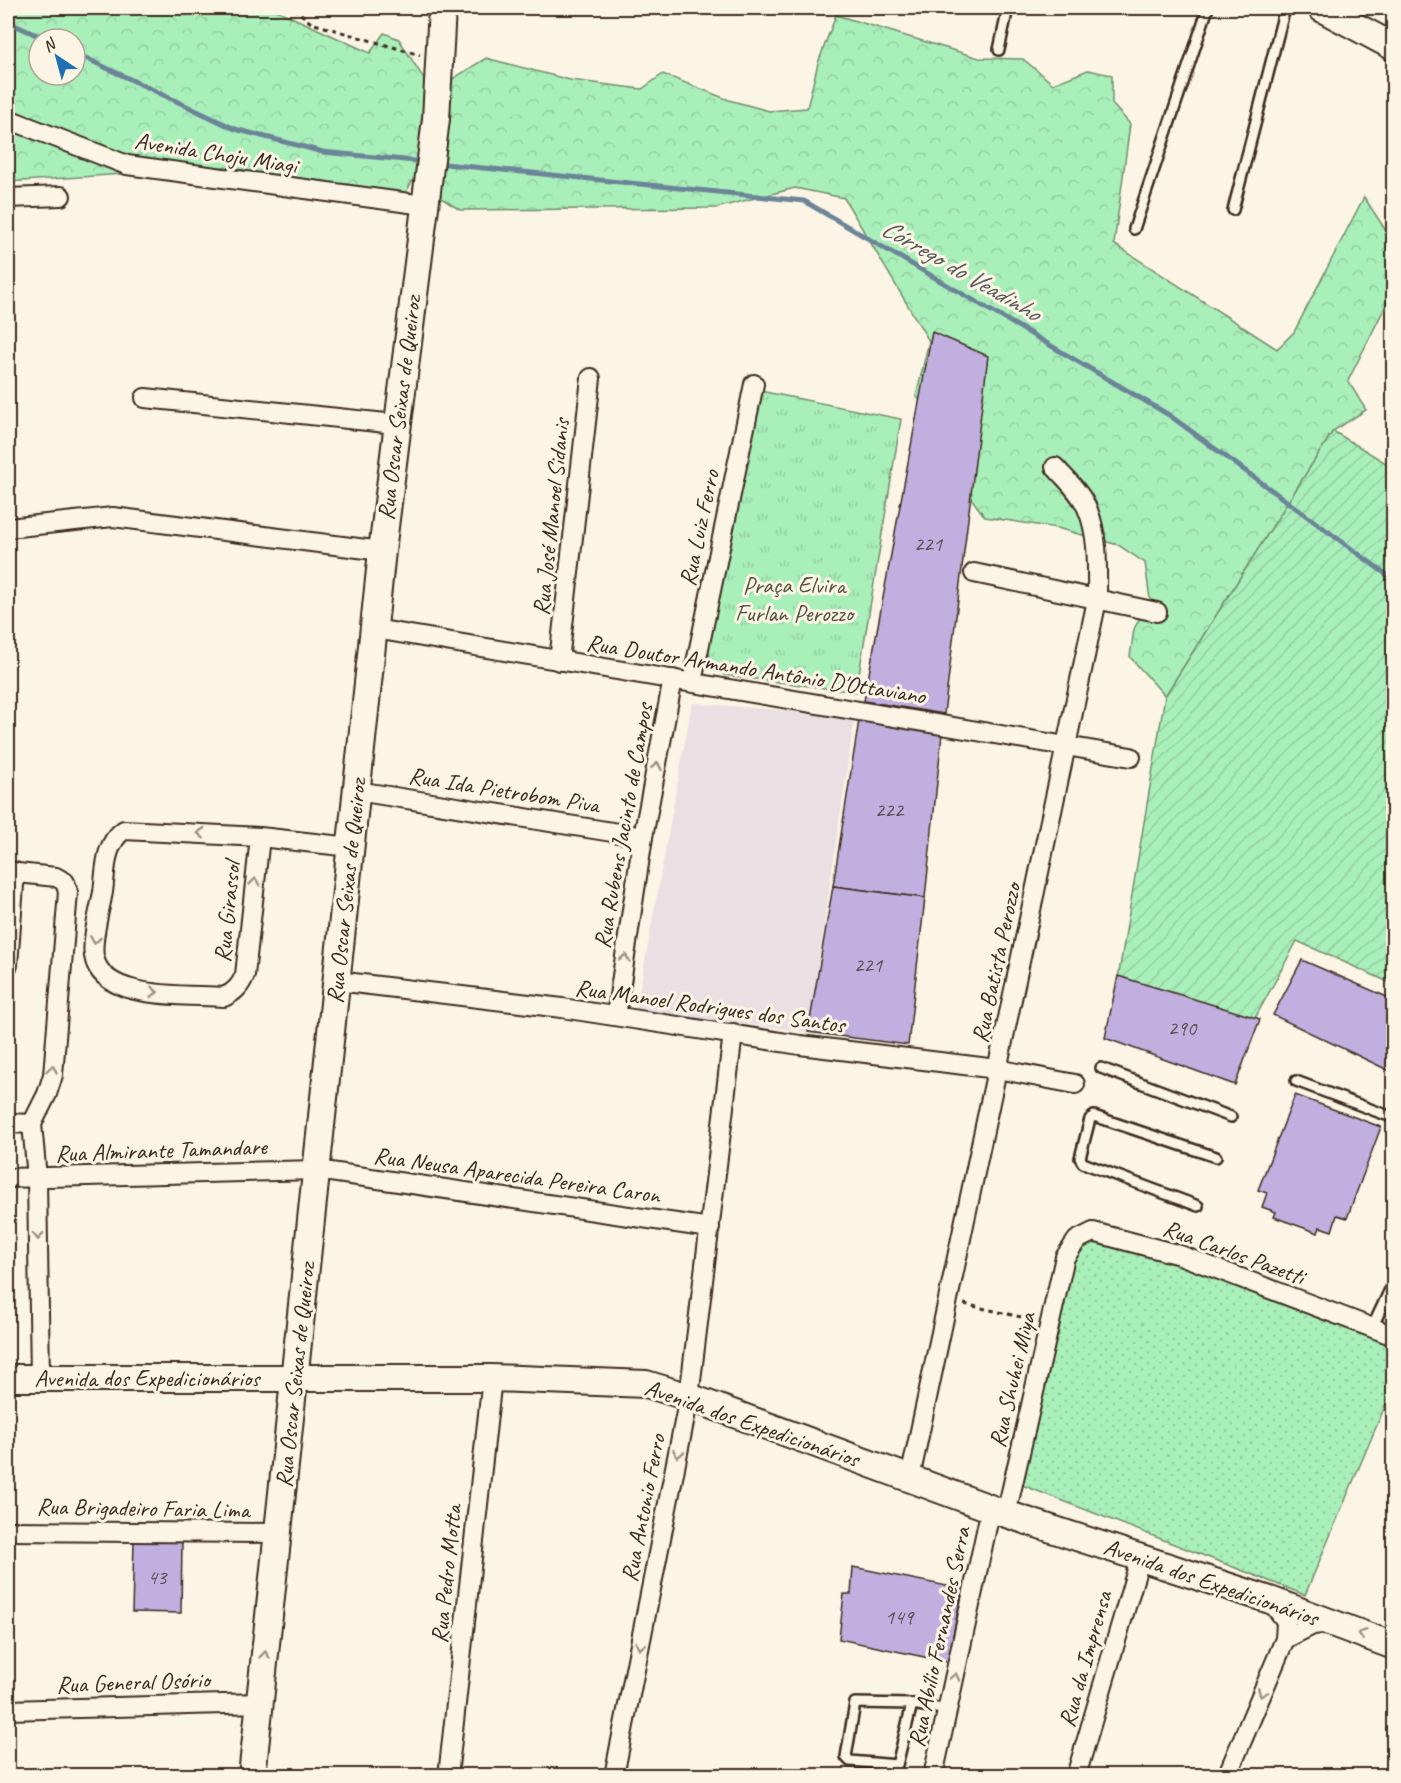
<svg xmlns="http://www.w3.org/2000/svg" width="1401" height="1783" viewBox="0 0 1401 1783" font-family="Caveat,sans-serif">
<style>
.built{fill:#eae0e3}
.grass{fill:url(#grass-dots);stroke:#728c6c;stroke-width:1.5}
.forest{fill:url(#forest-crowns);stroke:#728c6c;stroke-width:1.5;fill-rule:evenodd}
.park{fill:url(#park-tufts);stroke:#728c6c;stroke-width:1.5}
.garden{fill:url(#garden-furrows);stroke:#728c6c;stroke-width:1.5}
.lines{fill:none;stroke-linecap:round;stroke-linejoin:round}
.stream{stroke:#6c8498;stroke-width:5}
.building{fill:#c1afdf;stroke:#3b2a1e;stroke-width:1.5}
.lane-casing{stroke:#3b2a1e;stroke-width:14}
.street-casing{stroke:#3b2a1e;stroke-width:22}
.secondary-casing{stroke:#3b2a1e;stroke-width:30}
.path{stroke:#3b2a1e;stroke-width:3;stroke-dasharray:4.5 4.5;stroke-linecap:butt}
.lane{stroke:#fcf5e5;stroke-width:9}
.street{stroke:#fcf5e5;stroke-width:18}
.secondary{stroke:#fcf5e5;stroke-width:26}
.oneway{stroke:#9c9082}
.labels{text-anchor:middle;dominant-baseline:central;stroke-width:6;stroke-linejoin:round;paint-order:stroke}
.number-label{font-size:21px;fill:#5c4b4e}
.street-label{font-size:24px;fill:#3b2a1e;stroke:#fcf5e5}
.park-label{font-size:24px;fill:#51513d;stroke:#fcf5e5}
.water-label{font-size:26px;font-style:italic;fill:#54575b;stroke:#fcf5e5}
</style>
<defs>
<pattern id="grass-dots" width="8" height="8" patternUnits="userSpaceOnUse" patternTransform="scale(1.5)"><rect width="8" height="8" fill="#a9efba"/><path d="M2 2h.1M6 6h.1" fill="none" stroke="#92cd9f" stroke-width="1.8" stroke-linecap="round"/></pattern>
<pattern id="forest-crowns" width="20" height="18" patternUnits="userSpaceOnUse" patternTransform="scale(1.5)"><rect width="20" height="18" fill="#a9efba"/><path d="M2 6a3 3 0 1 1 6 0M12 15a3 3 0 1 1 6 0" fill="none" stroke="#92cd9f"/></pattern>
<pattern id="park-tufts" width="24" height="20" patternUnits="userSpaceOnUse" patternTransform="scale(1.5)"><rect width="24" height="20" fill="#a9efba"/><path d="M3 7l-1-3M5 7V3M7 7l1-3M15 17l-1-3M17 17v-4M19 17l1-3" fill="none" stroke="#92cd9f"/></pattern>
<pattern id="garden-furrows" width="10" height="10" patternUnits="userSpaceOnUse" patternTransform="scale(1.5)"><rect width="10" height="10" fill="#a9efba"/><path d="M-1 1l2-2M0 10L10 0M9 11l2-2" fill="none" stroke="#92cd9f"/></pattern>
</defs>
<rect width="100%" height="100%" fill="#fcf5e5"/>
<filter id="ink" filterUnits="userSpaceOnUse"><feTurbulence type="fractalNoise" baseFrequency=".0167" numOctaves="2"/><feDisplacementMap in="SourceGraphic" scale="12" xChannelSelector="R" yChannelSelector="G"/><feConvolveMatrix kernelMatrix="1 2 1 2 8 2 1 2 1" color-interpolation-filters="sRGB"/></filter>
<g filter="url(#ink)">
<!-- built -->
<path class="built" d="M692,703L855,716L808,1032L636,1010Z"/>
<!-- grass -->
<path class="grass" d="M1095,1236L1393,1337V1387L1305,1595L1022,1485L1070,1262L1080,1245Z"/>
<!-- forest -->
<path class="forest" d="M8,8H272L370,53L384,33L399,39L432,92L486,58L570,80L642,89L663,74L729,100L769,111L807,108L818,63L836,15L979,58L1023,59L1053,84L1088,70L1112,75V104L1130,124L1114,244L1277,349L1294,332L1364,197L1394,243L1393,291L1348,381L1366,410L1333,431L1165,696L1130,657L1134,629L1150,599L1145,563L1118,545L1057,528L985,517L953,474L945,417L916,397L929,341L844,198L795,188L716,208L460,210L441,198L437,153L416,175L403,197L225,167L8,182ZM39,39H75V75H39Z"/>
<!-- park -->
<path class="park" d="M755,390L901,419L856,692L724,675L711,660L708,650Z"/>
<!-- garden -->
<path class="garden" d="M1333,431L1389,465L1393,455V984L1297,941L1241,1044L1112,1015L1165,696Z"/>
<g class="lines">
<!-- stream -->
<g class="stream">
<path d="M8,22L45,39"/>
<path d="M75,53L235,129L323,152L415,161"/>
<path d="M445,164L804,201L1169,415L1394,580"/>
</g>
</g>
<!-- building -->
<g class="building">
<path d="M932,332L988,356L944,714L864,701Z"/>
<path d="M859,720L942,734L925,898L833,886Z"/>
<path d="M833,886L925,898L908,1045L808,1032Z"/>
<path d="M1302,960L1394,1000V1073L1273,1015Z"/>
<path d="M1118,976L1260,1019L1235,1085L1105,1038Z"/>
<path d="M1295,1095L1381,1127L1347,1218L1337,1215L1332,1231L1320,1227L1318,1233L1274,1217L1276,1212L1262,1207L1267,1193L1258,1190Z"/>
<path d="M134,1541L182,1542L181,1613L132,1612Z"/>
<path d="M853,1567L962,1589L948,1662L839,1639L844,1594H851Z"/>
</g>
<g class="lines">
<!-- lane casing -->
<g class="lane-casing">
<g id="lane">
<path d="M999,50L1008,8"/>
<path d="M1233,210L1285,8"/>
<path d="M1134,229L1208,8"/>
<path d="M1101,1068L1231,1117"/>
<path d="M1296,1081L1394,1118"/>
<path d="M1198,1206L1083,1163L1080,1158L1090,1119L1094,1116L1216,1157"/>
<path d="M1372,1328L1394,1281"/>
<path d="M912,1704L897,1765L850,1761L846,1757L855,1703L912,1704L948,1710"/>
</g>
</g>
<!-- street casing -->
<g class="street-casing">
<g id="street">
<path d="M8,119L127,165L424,205"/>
<path d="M8,198L61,196"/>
<path d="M145,398L396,424"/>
<path d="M8,528L113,517L382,551"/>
<path d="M974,573L1157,612"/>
<path d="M375,629L1131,757"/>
<path d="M559,661L591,378"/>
<path d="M692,682L754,384"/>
<path d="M357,791L643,837"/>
<path d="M260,837L245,975C240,986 235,992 224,997C189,994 101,1002 94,956C91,940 100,909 103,892C106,870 104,844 124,830L260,837L351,847"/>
<path d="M8,872L56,877L65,882L68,892L53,1075L47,1094L32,1124L37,1178L40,1378"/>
<path d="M8,965L15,872"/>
<path d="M337,981L562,1008L800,1045L997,1069L1075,1084"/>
<path d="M616,1016L643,837L673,679"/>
<path d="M8,1123L32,1124"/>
<path d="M8,1178L317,1170L710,1228"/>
<path d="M910,1478L1097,600C1097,570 1099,535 1087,508C1080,492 1066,479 1055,467"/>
<path d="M1006,1514L1065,1257L1077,1240L1093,1232L1180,1255L1394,1336"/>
<path d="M8,1531L278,1533"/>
<path d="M1285,1639L1313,1625L1331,1623"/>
<path d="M8,1710L260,1703"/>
<path d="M448,1776L492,1378"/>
<path d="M614,1776L689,1397L733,1033"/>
<path d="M933,1776L991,1508"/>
<path d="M1076,1776L1141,1556"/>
<path d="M1227,1776L1285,1639L1286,1621L1270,1600"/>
</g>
</g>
<!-- secondary casing -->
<g class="secondary-casing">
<g id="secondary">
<path d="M1321,8L1394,47"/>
<path d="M8,1378H492L646,1384L689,1397L1006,1514L1270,1600L1394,1646"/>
<path d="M252,1776L382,551L436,119L442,8"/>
</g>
</g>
<!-- path -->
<g class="path">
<path d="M294,8L311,23L420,55"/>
<path d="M964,1304L1034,1320"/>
</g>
<!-- lane -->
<use href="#lane" class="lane"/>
<!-- street -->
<use href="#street" class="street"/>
<!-- secondary -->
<use href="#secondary" class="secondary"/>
</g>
<!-- one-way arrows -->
<defs><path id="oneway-chevron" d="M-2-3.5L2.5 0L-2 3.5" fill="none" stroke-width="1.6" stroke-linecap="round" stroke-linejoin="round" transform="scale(1.5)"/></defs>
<g class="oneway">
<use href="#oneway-chevron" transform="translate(657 766) rotate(-79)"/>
<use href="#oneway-chevron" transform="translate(201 833) rotate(-176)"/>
<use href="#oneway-chevron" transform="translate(255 882) rotate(-84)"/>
<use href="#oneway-chevron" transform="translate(95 940) rotate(99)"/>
<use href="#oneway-chevron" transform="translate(625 958) rotate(-81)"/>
<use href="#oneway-chevron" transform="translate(154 992) rotate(4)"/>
<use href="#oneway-chevron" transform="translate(52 1069) rotate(-82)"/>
<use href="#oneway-chevron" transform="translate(38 1236) rotate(89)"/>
<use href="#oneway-chevron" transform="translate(678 1454) rotate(101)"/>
<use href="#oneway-chevron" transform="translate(1362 1634) rotate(-159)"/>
<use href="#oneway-chevron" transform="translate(640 1646) rotate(101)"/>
<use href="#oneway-chevron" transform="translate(265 1655) rotate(-84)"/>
<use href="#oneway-chevron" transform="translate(955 1677) rotate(-78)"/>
<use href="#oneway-chevron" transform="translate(1262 1693) rotate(113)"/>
</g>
</g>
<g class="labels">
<!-- number labels -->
<g class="number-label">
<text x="928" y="544">221</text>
<text x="889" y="810">222</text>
<text x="868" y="965">221</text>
<text x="1182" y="1028">290</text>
<text x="157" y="1577">43</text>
<text x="899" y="1617">149</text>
</g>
<!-- street labels -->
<g class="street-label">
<text transform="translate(216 153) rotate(9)">Avenida Choju Miagi</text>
<text transform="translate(399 408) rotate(-83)">Rua Oscar Seixas de Queiroz</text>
<text transform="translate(551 517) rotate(-84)">Rua José Manoel Sidanis</text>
<text transform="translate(699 528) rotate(-78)">Rua Luiz Ferro</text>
<text transform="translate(756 669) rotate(9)">Rua Doutor Armando Antônio D'Ottaviano</text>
<text transform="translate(504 790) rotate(9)">Rua Ida Pietrobom Piva</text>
<text transform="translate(623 826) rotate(-80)">Rua Rubens Jacinto de Campos</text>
<text transform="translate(346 891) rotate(-84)">Rua Oscar Seixas de Queiroz</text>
<text transform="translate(227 912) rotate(-84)">Rua Girassol</text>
<text transform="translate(996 963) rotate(-78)">Rua Batista Perozzo</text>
<text transform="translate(710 1006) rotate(8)">Rua Manoel Rodrigues dos Santos</text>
<text transform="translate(161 1150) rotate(-2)">Rua Almirante Tamandare</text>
<text transform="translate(517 1175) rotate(8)">Rua Neusa Aparecida Pereira Caron</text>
<text transform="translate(1234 1252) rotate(20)">Rua Carlos Pazetti</text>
<text transform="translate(295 1375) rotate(-84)">Rua Oscar Seixas de Queiroz</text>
<text x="147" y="1378">Avenida dos Expedicionários</text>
<text transform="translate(1012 1380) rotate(-77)">Rua Shuhei Miya</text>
<text transform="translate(752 1423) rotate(19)">Avenida dos Expedicionários</text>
<text transform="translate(143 1508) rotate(1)">Rua Brigadeiro Faria Lima</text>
<text transform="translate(643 1508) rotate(-79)">Rua Antonio Ferro</text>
<text transform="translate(446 1574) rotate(-84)">Rua Pedro Motta</text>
<text transform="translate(1211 1582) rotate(19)">Avenida dos Expedicionários</text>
<text transform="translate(939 1637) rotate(-78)">Rua Abílio Fernandes Serra</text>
<text transform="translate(1085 1659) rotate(-74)">Rua da Imprensa</text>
<text transform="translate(133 1682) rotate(-2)">Rua General Osório</text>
</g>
<!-- park labels -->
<g class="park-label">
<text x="794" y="585">Praça Elvira<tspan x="794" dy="28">Furlan Perozzo</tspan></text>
</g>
<!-- water labels -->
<g class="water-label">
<text transform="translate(961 270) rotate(30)">Córrego do Veadinho</text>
</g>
</g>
<!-- margin -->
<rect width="1401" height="1783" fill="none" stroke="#fcf5e5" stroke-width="30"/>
<rect x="15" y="15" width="1371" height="1753" fill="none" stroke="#3b2a1e" stroke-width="2" filter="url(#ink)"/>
<!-- north arrow -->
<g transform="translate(57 57) rotate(324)"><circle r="28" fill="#fcf5e5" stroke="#afa495" stroke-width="1.5"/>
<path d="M0-4.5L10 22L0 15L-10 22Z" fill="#1f6fb2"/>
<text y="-9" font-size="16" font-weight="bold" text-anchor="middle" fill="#3b2a1e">N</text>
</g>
</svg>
